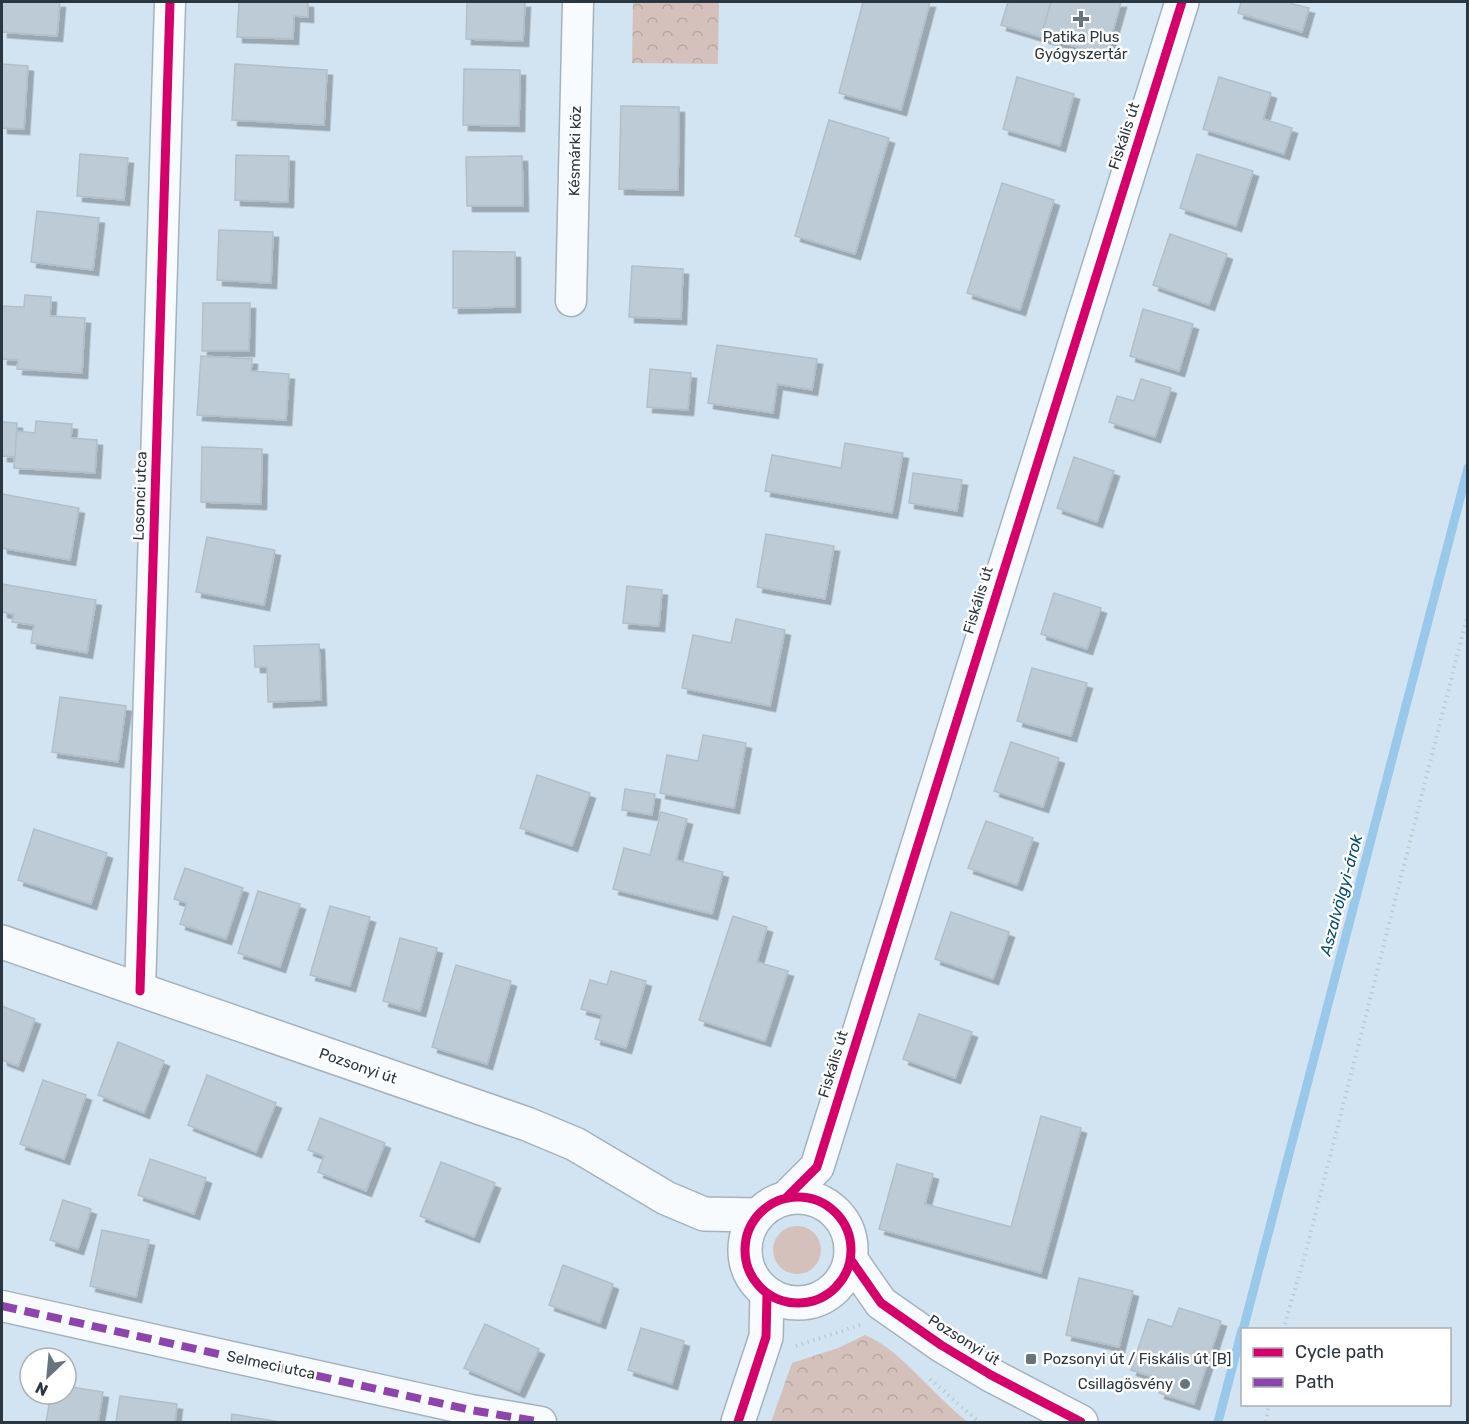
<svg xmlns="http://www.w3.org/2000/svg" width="1469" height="1424" viewBox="0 0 1469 1424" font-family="Rubik,sans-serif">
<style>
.green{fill:#d5c1bc}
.park{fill:url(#park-crowns)}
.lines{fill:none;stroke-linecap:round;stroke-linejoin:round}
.stream{stroke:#9ac8eb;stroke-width:9}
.building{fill:#bdcbd6;stroke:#b1bfca;stroke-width:1.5;filter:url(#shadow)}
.street-casing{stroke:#a4b2bd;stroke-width:33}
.secondary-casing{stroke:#a4b2bd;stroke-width:36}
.path{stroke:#c2c9cd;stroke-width:4;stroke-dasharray:1.5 4.5;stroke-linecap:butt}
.street{stroke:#f8fbfd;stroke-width:30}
.secondary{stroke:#f8fbfd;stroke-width:33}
.quiet{stroke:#8e44ad;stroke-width:8;stroke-dasharray:15 8;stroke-linecap:butt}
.cycleway-casing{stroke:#fff;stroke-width:13}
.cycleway{stroke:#d6006c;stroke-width:9}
.poi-dot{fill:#65747f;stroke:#fff;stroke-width:2}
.labels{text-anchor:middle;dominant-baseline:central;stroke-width:5;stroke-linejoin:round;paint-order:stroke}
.poi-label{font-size:15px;fill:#2a3741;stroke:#fff}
.street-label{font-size:15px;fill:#2a3741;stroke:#fff}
.water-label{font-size:16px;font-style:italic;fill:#004c75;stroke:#fff}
</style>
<defs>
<pattern id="park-crowns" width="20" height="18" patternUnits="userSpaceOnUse" patternTransform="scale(1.5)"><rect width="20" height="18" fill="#d5c1bc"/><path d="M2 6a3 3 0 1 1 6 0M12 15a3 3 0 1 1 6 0" fill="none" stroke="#b7a6a3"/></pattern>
<filter id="shadow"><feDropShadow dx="5.5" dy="5.5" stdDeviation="0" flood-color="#0004"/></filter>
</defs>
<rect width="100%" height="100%" fill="#d2e4f2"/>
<!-- green -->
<circle class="green" cx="797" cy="1250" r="24"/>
<!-- park -->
<g class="park">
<path d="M633,2H719L718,64L632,63Z"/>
<path d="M865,1335C903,1351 934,1397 968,1422H771L792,1363L838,1348Z"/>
</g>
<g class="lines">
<!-- stream -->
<g class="stream">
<path d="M1243,1330L1468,468"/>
<path d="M1218,1422L1242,1330"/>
</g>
</g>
<!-- building -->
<g class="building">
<path d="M2,2H60L57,36L2,32Z"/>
<path d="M239,2H308V17L294,16L293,39L237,37Z"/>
<path d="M467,2H525L523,41L466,39Z"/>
<path d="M863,2H930L901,110L839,93Z"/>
<path d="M1008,2H1051L1041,37L1001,25Z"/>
<path d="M1051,2H1121L1106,55L1041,37Z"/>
<path d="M1241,2H1293L1292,4L1309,8L1302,32L1238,13Z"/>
<path d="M2,64L28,66L24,129L2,128Z"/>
<path d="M235,64L327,70L324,125L232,120Z"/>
<path d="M464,69L520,70L519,126L463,125Z"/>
<path d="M1017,77L1074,94L1060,146L1003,129Z"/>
<path d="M1219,77L1271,93L1263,119L1292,128L1284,154L1203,129Z"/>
<path d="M621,106L679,107L678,190L619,189Z"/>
<path d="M829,120L889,138L855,254L795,236Z"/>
<path d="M80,154L128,158L124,200L77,196Z"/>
<path d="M1197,154L1253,171L1236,226L1180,208Z"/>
<path d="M236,155L289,156L288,202L235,200Z"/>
<path d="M522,156L523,206H467L466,157Z"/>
<path d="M1002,183L1054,200L1020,310L967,293Z"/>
<path d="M37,211L99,218L93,270L31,262Z"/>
<path d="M219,230L273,232L271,283L217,280Z"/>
<path d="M1170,234L1227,254L1209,305L1153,285Z"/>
<path d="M453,251L515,252V307L453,308Z"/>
<path d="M632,266L683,269L681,319L629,317Z"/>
<path d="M25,295L51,297L50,316L85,318L82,373L17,369L18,360L2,359V306L24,307Z"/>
<path d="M203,303H250L249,351H202Z"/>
<path d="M1143,309L1193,324L1179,371L1130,356Z"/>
<path d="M717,345L817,359L812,390L777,384L773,413L708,403Z"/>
<path d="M201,356L252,359L251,371L289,374L286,420L197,415Z"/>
<path d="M650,369L691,373L688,410L647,407Z"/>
<path d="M1141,379L1171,388L1155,437L1109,422L1117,396L1134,401Z"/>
<path d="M36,421L72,424L71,438L97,440L95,473L14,468L16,431L35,433Z"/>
<path d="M2,422L17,423L15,457L2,456Z"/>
<path d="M845,443L903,453L892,513L765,491L772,455L841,468Z"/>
<path d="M202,447L262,449L261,504L201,502Z"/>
<path d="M1074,457L1114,471L1097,522L1057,508Z"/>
<path d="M913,473L962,480L957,511L909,503Z"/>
<path d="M2,494L79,508L70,560L2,548Z"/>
<path d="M766,534L834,546L825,599L757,587Z"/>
<path d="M207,537L275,550L264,605L196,592Z"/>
<path d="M2,584L96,600L87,653L31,643L34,625L12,622L14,614L2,612Z"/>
<path d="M627,586L662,590L659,626L623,623Z"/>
<path d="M1054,593L1101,608L1087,649L1041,634Z"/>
<path d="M736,619L785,630L770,706L682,688L693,635L731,643Z"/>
<path d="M319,644L321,700L268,702L267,667H255L254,646Z"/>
<path d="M1032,668L1087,683L1071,736L1017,721Z"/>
<path d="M60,697L126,706L118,762L52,752Z"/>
<path d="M703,735L746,743L734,808L660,793L667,755L698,761Z"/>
<path d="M1011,742L1059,758L1043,807L994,791Z"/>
<path d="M537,775L590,793L572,846L520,828Z"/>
<path d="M625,789L655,794L652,815L622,810Z"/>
<path d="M661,812L687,819L676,860L723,872L712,914L613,889L624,848L650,855Z"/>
<path d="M986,821L1033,838L1017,885L968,868Z"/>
<path d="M34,829L107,853L91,904L18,880Z"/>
<path d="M185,868L243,888L226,939L180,924L187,903L174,899Z"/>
<path d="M258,891L300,904L280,967L238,953Z"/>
<path d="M330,906L370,917L350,986L310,975Z"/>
<path d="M951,912L1009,932L993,979L935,959Z"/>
<path d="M733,916L767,927L757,962L788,971L765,1041L699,1020Z"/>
<path d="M400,938L437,948L420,1011L383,1001Z"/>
<path d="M456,965L511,981L487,1064L432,1047Z"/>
<path d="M611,971L646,981L626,1048L595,1039L602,1015L581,1009L590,980L607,985Z"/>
<path d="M2,1006L35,1019L18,1066L2,1060Z"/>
<path d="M919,1014L972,1032L955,1078L903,1059Z"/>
<path d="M118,1042L164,1061L144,1113L98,1095Z"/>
<path d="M207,1075L276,1103L256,1152L188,1125Z"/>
<path d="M43,1080L86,1095L64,1159L20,1144Z"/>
<path d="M1041,1116L1081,1128L1041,1273L879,1229L897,1164L933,1174L925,1204L1011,1227Z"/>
<path d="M320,1118L385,1143L366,1191L318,1172L324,1156L308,1150Z"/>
<path d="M150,1159L206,1178L194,1214L138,1195Z"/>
<path d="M441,1162L495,1183L474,1237L420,1216Z"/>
<path d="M63,1200L91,1209L78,1249L50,1240Z"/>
<path d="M102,1230L149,1240L136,1297L90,1286Z"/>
<path d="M563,1265L613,1284L600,1323L549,1305Z"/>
<path d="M1079,1278L1133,1291L1119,1347L1066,1335Z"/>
<path d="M1179,1308L1221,1321L1194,1404L1159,1393L1163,1380L1131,1370L1148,1319L1172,1327Z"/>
<path d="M485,1324L539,1349L519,1392L464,1368Z"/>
<path d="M641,1328L684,1341L672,1384L628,1370Z"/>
<path d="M66,1386L103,1392L98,1422H46L51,1394H66Z"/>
<path d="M120,1396L177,1404L175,1422H116Z"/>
<path d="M232,1414L280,1422H231Z"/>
</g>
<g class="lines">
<!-- street casing -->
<g class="street-casing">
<g id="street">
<path d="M571,301L578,2"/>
<path d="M140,991L170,2"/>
<path d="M2,1306L471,1410L541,1422"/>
</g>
</g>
<!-- secondary casing -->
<g class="secondary-casing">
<g id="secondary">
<path d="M2,942L527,1124L575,1144L666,1198L704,1214L757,1215"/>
<circle cx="798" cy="1250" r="53"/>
<path d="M787,1197L817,1167L1182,2"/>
<path d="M851,1260L881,1303L941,1345L991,1375L1081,1422"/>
<path d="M738,1422L766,1337L767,1294"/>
</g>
</g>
<!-- path -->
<g class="path">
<path d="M1283,1330L1305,1255L1468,613"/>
<path d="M796,1346L860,1325"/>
<path d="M930,1379L979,1422"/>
<path d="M1266,1422L1269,1404"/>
</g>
<!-- street -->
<use href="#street" class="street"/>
<!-- secondary -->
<use href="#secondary" class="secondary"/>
<!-- quiet -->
<path class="quiet" d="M2,1306L471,1410L541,1422"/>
<!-- cycleway casing -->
<g class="cycleway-casing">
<g id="cycleway">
<path d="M140,991L170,2"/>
<circle cx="798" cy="1250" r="53"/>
<path d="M787,1197L817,1167L1182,2"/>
<path d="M851,1260L881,1303L941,1345L991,1375L1081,1422"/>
<path d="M738,1422L766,1337L767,1294"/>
</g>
</g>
<!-- cycleway -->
<use href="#cycleway" class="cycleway"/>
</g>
<!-- markers -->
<g class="poi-dot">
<path d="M1078 10h6v6h6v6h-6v6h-6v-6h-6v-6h6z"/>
<rect x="1025" y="1353" width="12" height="12" rx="3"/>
<circle cx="1185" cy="1384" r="6"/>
</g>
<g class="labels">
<!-- poi labels -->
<g class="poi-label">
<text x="1081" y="37">Patika Plus<tspan x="1081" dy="17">Gyógyszertár</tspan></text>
<text x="1043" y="1359" text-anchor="start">Pozsonyi út / Fiskális út [B]</text>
<text x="1173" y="1384" text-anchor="end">Csillagösvény</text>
</g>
<!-- street labels -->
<g class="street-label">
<text transform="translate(1124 136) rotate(-72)">Fiskális út</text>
<text transform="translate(575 151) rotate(-89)">Késmárki köz</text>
<text transform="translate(140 496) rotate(-88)">Losonci utca</text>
<text transform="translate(978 600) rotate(-73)">Fiskális út</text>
<text transform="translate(833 1064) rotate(-73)">Fiskális út</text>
<text transform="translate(358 1066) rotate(19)">Pozsonyi út</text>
<text transform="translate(964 1340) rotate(32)">Pozsonyi út</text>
<text transform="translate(271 1365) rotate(12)">Selmeci utca</text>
</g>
<!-- water labels -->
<g class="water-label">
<text transform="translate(1341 895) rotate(-75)">Aszalvölgyi-árok</text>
</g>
</g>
<!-- border -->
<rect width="1469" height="1424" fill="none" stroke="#2a3741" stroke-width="6"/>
<!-- legend -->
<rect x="1241" y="1328" width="210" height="78" fill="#ffffff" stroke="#aaafb3" stroke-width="1.5"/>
<rect x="1253" y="1348" width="30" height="9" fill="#d6006c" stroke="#aaafb3" stroke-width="1.5"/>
<text x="1295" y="1358" font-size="18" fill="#2a3741">Cycle path</text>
<rect x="1253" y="1378" width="30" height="9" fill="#8e44ad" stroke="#aaafb3" stroke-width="1.5"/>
<text x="1295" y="1388" font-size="18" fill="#2a3741">Path</text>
<!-- north arrow -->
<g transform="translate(48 1376) rotate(206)"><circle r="28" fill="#ffffff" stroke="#aaafb3" stroke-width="1.5"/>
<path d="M0-4.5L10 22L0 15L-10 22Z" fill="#65747f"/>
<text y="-9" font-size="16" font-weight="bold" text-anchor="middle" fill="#2a3741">N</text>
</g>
</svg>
